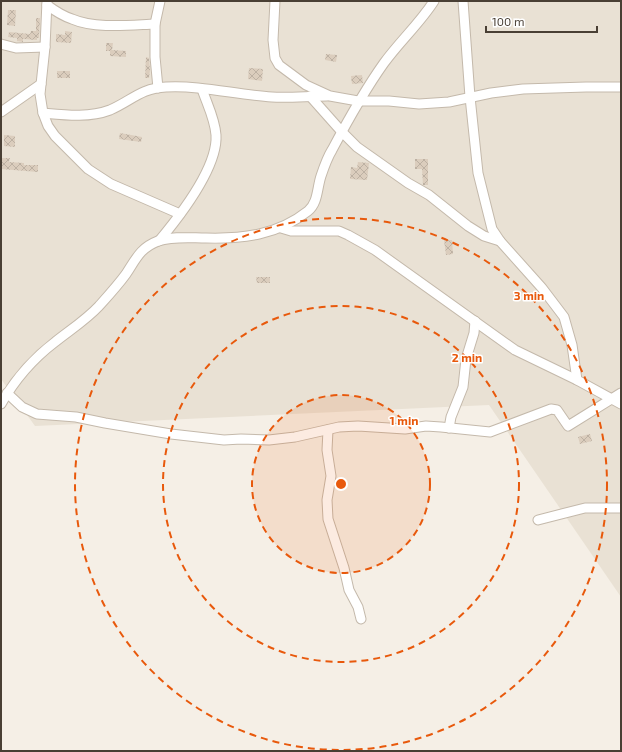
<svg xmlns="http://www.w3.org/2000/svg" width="622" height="752" viewBox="0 0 622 752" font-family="'Exo 2',sans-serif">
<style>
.residential{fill:#e9e1d4}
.building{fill:url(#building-cross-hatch)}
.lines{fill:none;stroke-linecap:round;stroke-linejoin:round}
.minor-casing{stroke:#c4b9ab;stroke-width:11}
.minor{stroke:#fff;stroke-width:9}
.ring{fill:none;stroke:#e8590c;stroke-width:2;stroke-dasharray:7 5}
.centre{fill:#e8590c;stroke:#fff;stroke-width:2}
.ring-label{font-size:12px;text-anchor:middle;font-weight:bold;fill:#e8590c;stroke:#fff;stroke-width:3;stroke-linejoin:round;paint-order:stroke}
</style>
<defs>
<pattern id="building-cross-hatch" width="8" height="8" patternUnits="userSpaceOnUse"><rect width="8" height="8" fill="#dbcdbd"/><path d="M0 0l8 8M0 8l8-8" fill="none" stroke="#bdb1a3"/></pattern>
</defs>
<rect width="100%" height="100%" fill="#f5efe6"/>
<!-- residential -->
<path class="residential" d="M1,1H621V597L489,405L35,426L1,379Z"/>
<!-- building -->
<g class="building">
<path d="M8,10H16L15,26L7,25Z"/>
<path d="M36,18H40L39,38H37V40L23,39V42L17,41V38L8,37L9,32L30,34L31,31H36Z"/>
<path d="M65,31L72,32L71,43L56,42V34L65,35Z"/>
<path d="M106,43H113L112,50L126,51V57L110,56V51H106Z"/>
<path d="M326,54L337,55L336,62L325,60Z"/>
<path d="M146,57L149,58L150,70L149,78H145Z"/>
<path d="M249,68L263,69L262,81L248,79Z"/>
<rect x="57" y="71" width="13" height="7"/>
<path d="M362,75L363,83L352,84L351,76Z"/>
<path d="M120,133L142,137L141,142L119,139Z"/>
<path d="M4,135L15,136V147L4,146Z"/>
<path d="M2,158H10L9,162L24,163V165H38V172L1,169Z"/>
<path d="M415,159H428V185H423L422,169H415Z"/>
<path d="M358,162L369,163L367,180L350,179L351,167L357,168Z"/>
<path d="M444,240H452L453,254L446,255Z"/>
<path d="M256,277H270V283H257Z"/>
<path d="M590,434L592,441L580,444L578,437Z"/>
</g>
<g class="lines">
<!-- minor casing -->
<g class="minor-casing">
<g id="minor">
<path d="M47,1L45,47L40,94L43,113L48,126L55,136L88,169L111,184L180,214"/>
<path d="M275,1L273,40L275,58L279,65L306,85L330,96L358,101H389L419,104L449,102L491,93L523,89L586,87H621"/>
<path d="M463,1L470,97L478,173L492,229L500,241L542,288L564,317L572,345L577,380"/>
<path d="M47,5C55,11 63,16 72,19C95,29 130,25 155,24"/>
<path d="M1,44L16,48L45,47"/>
<path d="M158,88L155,57V24L160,1"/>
<path d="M310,96L342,132L357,147L408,183L429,195L468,226L484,236L500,241"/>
<path d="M1,112L41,84"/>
<path d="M43,113C65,115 89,118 110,110C131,101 141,88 166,87C201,85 237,95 272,97C290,98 309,96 327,96"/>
<path d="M281,228L291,231H339L348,235L375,250L515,350L577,380L621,404"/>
<path d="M159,241C179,217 218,168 216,135C215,119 207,104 202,89"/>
<path d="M7,393L22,407L37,414L76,417L105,423L171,434L224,440L241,439L269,440L295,437L339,427L358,426L405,429L426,426L441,427L490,432L551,409L557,410L568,426L621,393"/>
<path d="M1,404C14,381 34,358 55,342C70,330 86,320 99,306C108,296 118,285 126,274C136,259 140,248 158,241C173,236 191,238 206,238C243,239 278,235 308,211C318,203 317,188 321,176C324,167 327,158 332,150C348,120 364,91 384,63C400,41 420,23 434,1"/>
<path d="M449,428L451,417L463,387L466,359L474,333L475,321"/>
<path d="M328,430L327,450L331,476L327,500L328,519L344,568L349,590L358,607L361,619"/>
<path d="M538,520L585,508H621"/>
</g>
</g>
<!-- minor -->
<use href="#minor" class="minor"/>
</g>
<!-- distance rings -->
<circle cx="341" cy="484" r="89" fill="#e8590c" fill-opacity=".12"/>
<g class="ring">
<circle cx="341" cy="484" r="89"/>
<circle cx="341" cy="484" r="178"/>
<circle cx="341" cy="484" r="266"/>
</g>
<circle cx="341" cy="484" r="6" class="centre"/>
<g class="ring-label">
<text x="529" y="300">3 min</text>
<text x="467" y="362">2 min</text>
<text x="404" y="425">1 min</text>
</g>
<!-- border -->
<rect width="622" height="752" fill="none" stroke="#493f34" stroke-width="4"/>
<!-- scale -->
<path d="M486 26v6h111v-6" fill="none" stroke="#493f34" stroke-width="2"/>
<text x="492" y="26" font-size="12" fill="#493f34" stroke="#ffffff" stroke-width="3" paint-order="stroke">100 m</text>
</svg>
